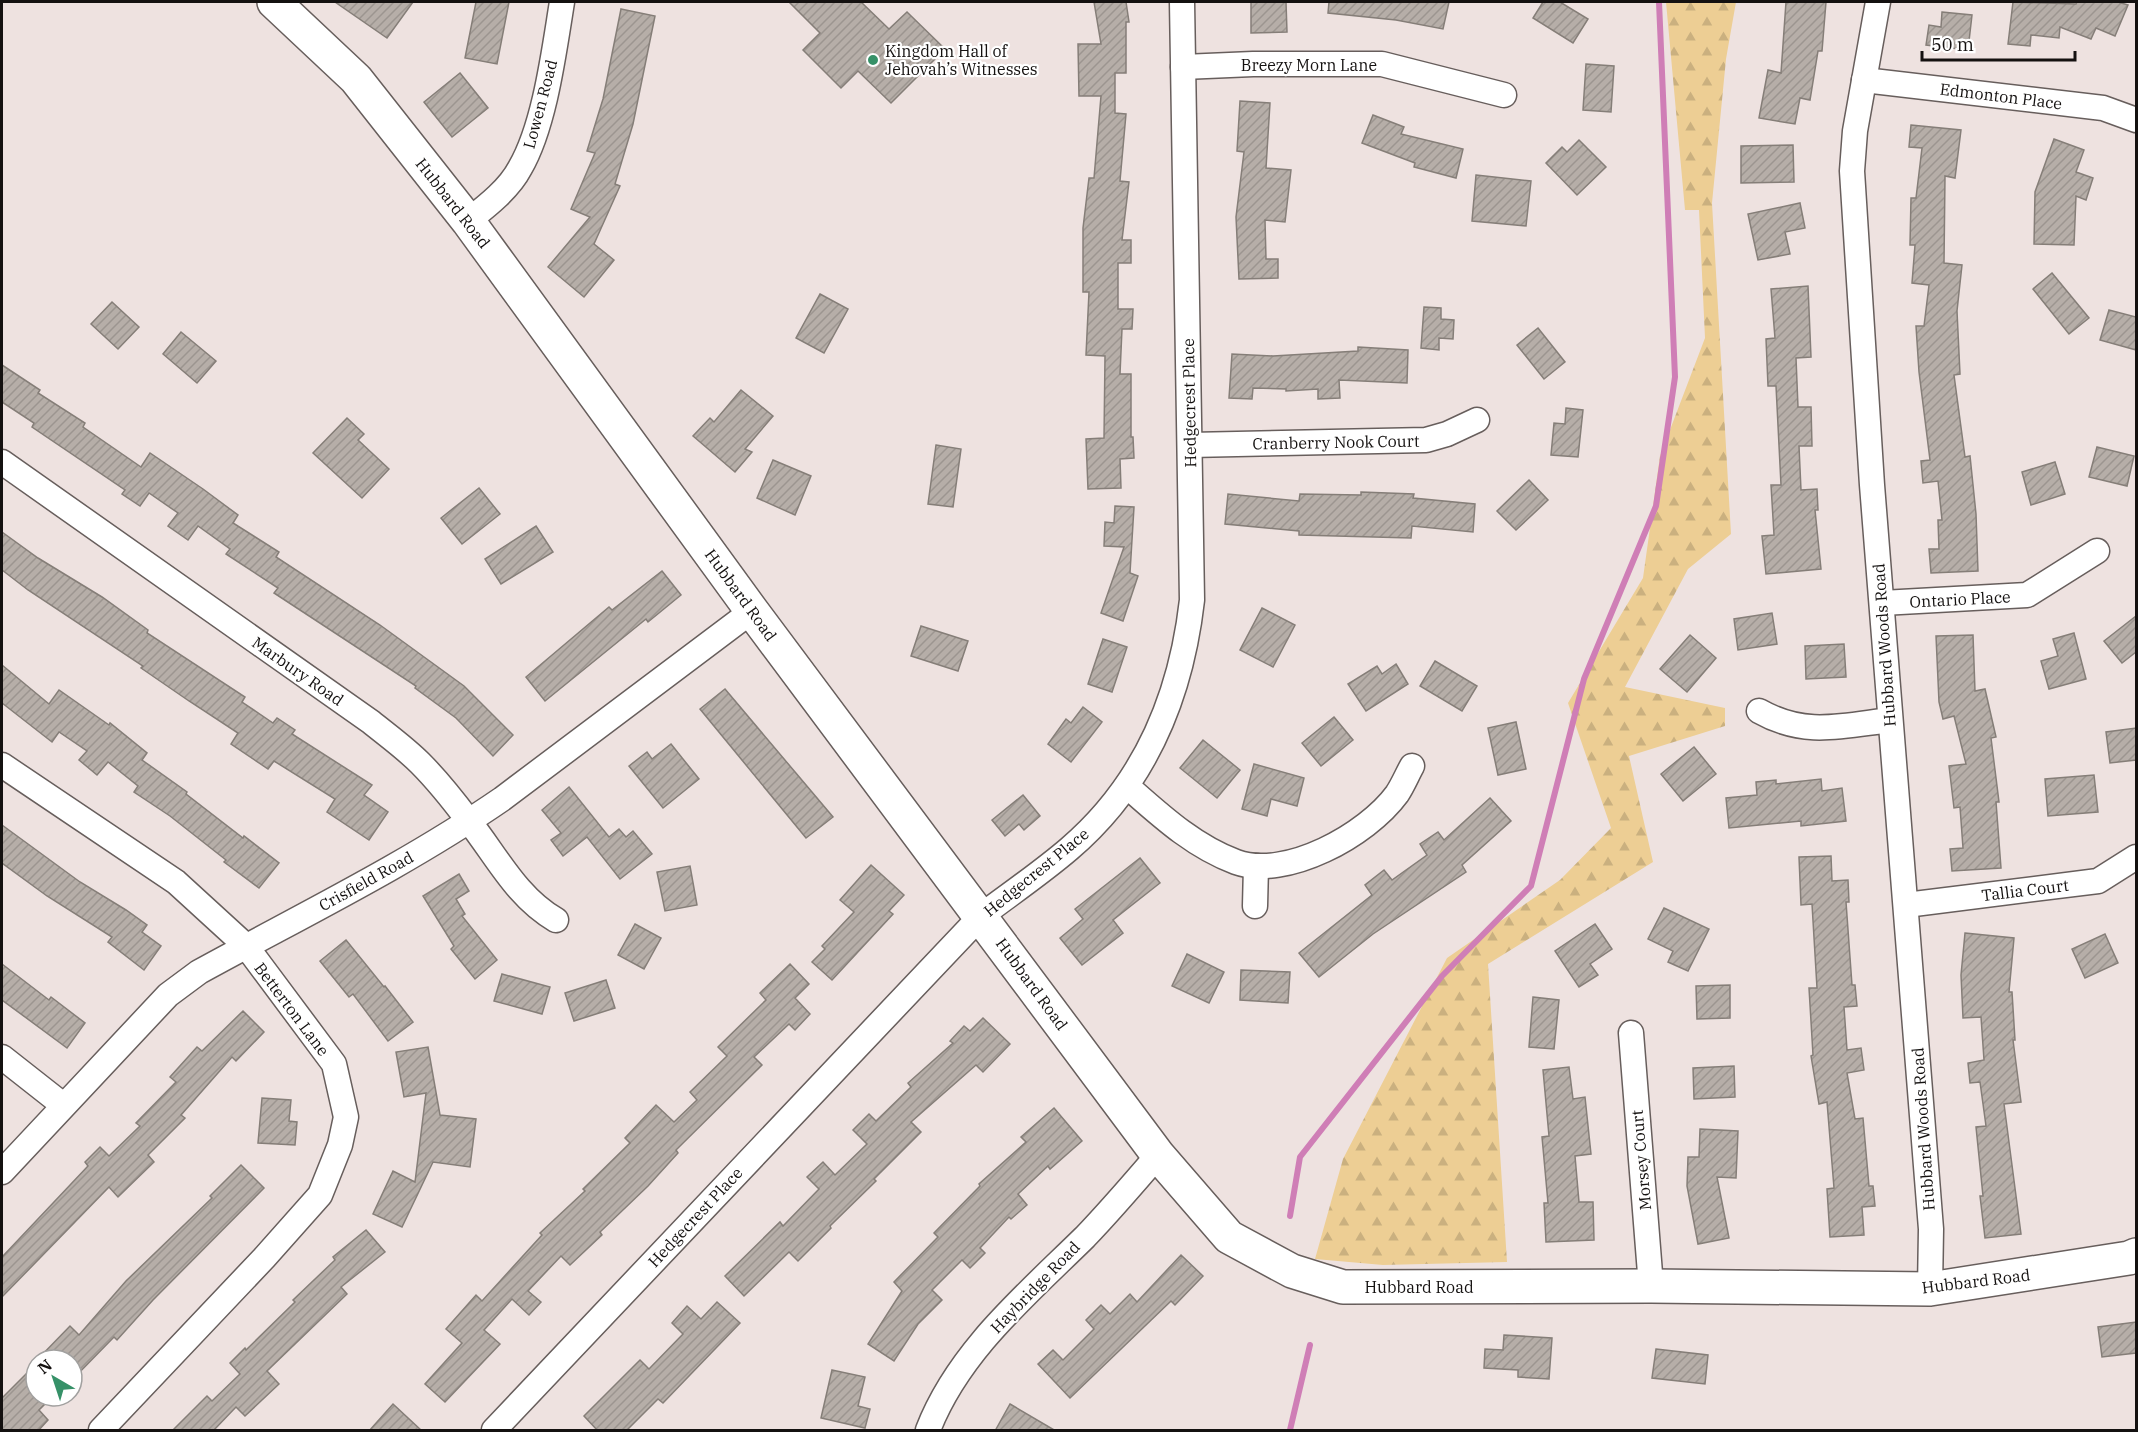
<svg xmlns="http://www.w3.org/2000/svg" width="2138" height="1432" viewBox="0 0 2138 1432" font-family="'IBM Plex Serif',serif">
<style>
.forest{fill:url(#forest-firs)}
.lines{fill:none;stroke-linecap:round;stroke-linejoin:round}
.stream{stroke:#cf7eb6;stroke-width:6}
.building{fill:url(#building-hatch);stroke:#857e78;stroke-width:1.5}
.street-casing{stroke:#675e5c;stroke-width:27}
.secondary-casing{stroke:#675e5c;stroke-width:36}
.street{stroke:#fff;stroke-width:24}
.secondary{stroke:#fff;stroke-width:33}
.poi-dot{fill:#369168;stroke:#fff;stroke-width:2}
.labels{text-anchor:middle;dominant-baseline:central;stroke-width:4.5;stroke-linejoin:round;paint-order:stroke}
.poi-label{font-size:16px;fill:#141110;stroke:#fff;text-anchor:start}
.street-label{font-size:16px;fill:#141110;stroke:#fff}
</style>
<defs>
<pattern id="forest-firs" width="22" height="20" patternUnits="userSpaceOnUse" patternTransform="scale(1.5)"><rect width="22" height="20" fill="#edce94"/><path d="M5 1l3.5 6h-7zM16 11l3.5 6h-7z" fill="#cab07f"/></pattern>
<pattern id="building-hatch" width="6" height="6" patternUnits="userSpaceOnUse" patternTransform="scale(1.5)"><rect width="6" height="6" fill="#b6aea8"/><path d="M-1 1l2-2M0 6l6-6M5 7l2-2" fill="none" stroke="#9c9590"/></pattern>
</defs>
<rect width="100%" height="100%" fill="#eee2e0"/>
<!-- forest -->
<path class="forest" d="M1666,2H1736L1726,59L1712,203L1731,534L1688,569L1625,687L1725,708V726L1629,756L1653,862L1488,964L1507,1262L1383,1265L1315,1259L1343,1159L1447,958L1560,880L1611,828L1568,703L1643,578L1660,456L1705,338L1699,210H1685Z"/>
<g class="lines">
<!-- stream -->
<g class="stream">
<path d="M1290,1216L1300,1157L1442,976L1531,886L1584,679L1656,506L1675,377L1659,2"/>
<path d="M1290,1430L1310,1345"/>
</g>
</g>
<!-- building -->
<g class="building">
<path d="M335,2H413L387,38Z"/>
<path d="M476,2H509L497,64L465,58Z"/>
<path d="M789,2H861L889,29L907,12L945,49L891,103L858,71L841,88L803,50L820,33Z"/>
<path d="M1094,2H1126L1129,22H1126V73H1115V113L1126,114L1120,181L1129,182L1122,240H1131V263H1118V309H1133L1132,329H1122L1120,374H1131V437H1133L1134,458L1120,459L1121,488L1088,489L1086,439L1104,438L1105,356L1086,355L1089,292H1083V228L1089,178H1094L1101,96H1079L1078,44H1101Z"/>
<path d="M1251,2H1286L1287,32L1251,33Z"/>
<path d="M1329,2H1449L1443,29L1396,20L1328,13Z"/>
<path d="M1543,2H1560L1588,19L1573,43L1533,18Z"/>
<path d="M1786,2H1826L1822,51H1818L1810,100L1800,98L1795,124L1759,118L1768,70L1781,73Z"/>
<path d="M2013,2L2076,4L2077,2H2118L2128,5L2115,36L2096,28L2091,39L2060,27L2059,38L2031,35L2030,46L2008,44Z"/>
<path d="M621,9L655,16L633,124L615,184L620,186L594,244L614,260L584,297L548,267L590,217L571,209L595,153L587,151L603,99Z"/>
<path d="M1942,12L1972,15L1968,50L1926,45L1929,25L1941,27Z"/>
<path d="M1586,64L1614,66L1611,112L1583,110Z"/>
<path d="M460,73L488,108L452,137L424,102Z"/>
<path d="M1240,101L1270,103L1266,168L1291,170L1285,222L1265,220L1266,259H1278V278L1239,279L1236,217L1244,152L1237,151Z"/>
<path d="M1373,115L1404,127L1401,134L1463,149L1456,178L1414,167L1415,163L1362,143Z"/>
<path d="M1911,125L1961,130L1955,178L1945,176L1944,263L1962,265L1957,311L1960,374L1954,375L1965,457L1970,456L1976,514L1978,571L1931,573L1929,549H1939L1938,520H1942L1938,481L1923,483L1921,461L1930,460L1919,372L1916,326H1924L1929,285L1912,283L1915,245H1910L1911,198H1916L1922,148L1909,147Z"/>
<path d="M2054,139L2084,150L2076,172L2093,178L2086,200L2076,196L2074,245L2034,244L2035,192Z"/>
<path d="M1579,140L1606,167L1577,195L1546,163L1562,147L1567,152Z"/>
<path d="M1793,145L1794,182L1741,183V146Z"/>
<path d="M1476,175L1531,181L1526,226L1472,221Z"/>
<path d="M1800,203L1805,228L1785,232L1790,254L1758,260L1748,214Z"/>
<path d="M2052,273L2089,318L2069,334L2033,289Z"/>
<path d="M1808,286L1811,357L1796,358L1798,407H1811L1812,446H1799L1801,490L1817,489L1818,510H1815L1821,569L1766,574L1762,536L1774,535L1771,485H1781L1776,386H1768L1766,339L1775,338L1771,289Z"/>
<path d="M820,294L848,309L824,353L796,338Z"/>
<path d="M112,302L139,327L118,349L91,324Z"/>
<path d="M1424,307L1441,308V319L1454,320L1453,339L1439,338V350L1421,348Z"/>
<path d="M2109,310L2136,317V350L2100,340Z"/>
<path d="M1538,328L1565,362L1544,379L1517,345Z"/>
<path d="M181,332L216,361L197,383L163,354Z"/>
<path d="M1358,347L1408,350L1407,383L1339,380L1340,398L1318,399V389L1286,391V389L1253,388L1252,399L1229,398L1232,354L1273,356L1358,351Z"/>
<path d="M2,365L40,390L38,393L85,423L83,427L141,467L150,453L203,489L238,515L233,523L279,552L276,557L380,625L464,686L513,735L493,756L456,718L415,688L416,686L274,593L278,588L226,554L230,549L198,526L188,540L168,526L178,513L149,493L140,506L122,494L125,490L32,427L34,423L2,402Z"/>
<path d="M741,390L773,416L745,449L752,452L735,472L693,436L710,418L714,422Z"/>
<path d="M1566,408L1583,410L1578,457L1551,455L1554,423L1565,424Z"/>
<path d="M347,418L364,434L358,440L389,469L362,498L313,453Z"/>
<path d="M936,445L961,449L953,507L928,504Z"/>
<path d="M2097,447L2134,456L2127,486L2089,477Z"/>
<path d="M773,460L811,476L795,515L757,498Z"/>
<path d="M2055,462L2065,494L2031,505L2022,472Z"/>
<path d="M1529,480L1548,500L1516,530L1497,511Z"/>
<path d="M479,488L500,514L462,544L441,518Z"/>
<path d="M1361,492L1414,494L1413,498L1475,504L1473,532L1412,526L1411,538L1299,535V531L1225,524L1228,494L1299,501L1300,494L1361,495Z"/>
<path d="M1115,506L1134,507L1130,573L1138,576L1123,621L1101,613L1124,547L1104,546L1105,522L1114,523Z"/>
<path d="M536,526L553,552L501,584L485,559Z"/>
<path d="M2,532L38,558L102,597L148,630L147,633L245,697L242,702L273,723L277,718L295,730L292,734L372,785L364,795L388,812L369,840L327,812L335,799L274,761L268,769L231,744L238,733L189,701L141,668L143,666L28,590L2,570Z"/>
<path d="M662,571L681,595L648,622L646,619L545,701L526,677L609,607L612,610Z"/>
<path d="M1262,608L1295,625L1273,667L1240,650Z"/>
<path d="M1772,613L1777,644L1738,650L1734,619Z"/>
<path d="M2136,616V652L2122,663L2104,641Z"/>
<path d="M921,626L968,641L958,671L911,656Z"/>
<path d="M2074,633L2086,679L2049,689L2041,661L2058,656L2053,639Z"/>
<path d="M1690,635L1716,658L1687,692L1660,669Z"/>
<path d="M1973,635L1975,691L1985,689L1996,737L1991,738L1999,802H1996L2001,868L1952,871L1950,849L1963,848L1960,807L1954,808L1949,766L1966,764L1954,716L1943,719L1939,702L1936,636Z"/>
<path d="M1103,639L1127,647L1112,692L1088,684Z"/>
<path d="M1844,644L1846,677L1806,679L1805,646Z"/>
<path d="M1435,661L1477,686L1462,711L1420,686Z"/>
<path d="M1396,664L1408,684L1366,711L1348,684L1377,666L1382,674Z"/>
<path d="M2,665L49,704L59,690L109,725L110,723L147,753L142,760L187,792L186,794L243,838L244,836L279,863L259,888L224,862L226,860L170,816L134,792L138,786L108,762L97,775L79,760L87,751L59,732L52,742L2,703Z"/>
<path d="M725,689L833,817L806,838L700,709Z"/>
<path d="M1083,707L1102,722L1071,762L1048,744L1066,719L1071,723Z"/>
<path d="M1334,717L1353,740L1321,766L1302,743Z"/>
<path d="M1516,722L1526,769L1498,775L1488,728Z"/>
<path d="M2136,728V760L2110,763L2106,732Z"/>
<path d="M1203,740L1240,770L1217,798L1180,768Z"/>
<path d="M671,744L699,779L663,808L629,766L647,752L652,759Z"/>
<path d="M1694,747L1716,774L1683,801L1661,774Z"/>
<path d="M1254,764L1304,778L1297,806L1271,799L1267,816L1242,809Z"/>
<path d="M2094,775L2098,812L2048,816L2045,779Z"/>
<path d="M1821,779L1822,791L1842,788L1846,821L1801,826V821L1729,828L1726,798L1757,795L1756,782L1776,780V784Z"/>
<path d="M569,787L609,837L619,829L626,837L633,831L652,854L620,879L587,837L563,856L551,840L561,833L542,810Z"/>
<path d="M1023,795L1040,816L1024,830L1019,824L1005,836L992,820Z"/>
<path d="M1490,798L1511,821L1462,865L1466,872L1373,934L1319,977L1299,953L1372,895L1365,885L1384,870L1392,880L1427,855L1420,844L1438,832L1444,840Z"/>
<path d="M2,825L80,882L126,910L147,925L142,932L161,946L144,970L108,942L112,937L47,896L2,863Z"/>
<path d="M1831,856L1832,881L1848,880L1849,902H1846L1852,985H1855L1857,1006L1844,1007L1847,1050L1861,1048L1864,1070L1847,1073L1855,1119L1863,1118L1869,1186H1873L1875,1206L1862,1207L1864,1235L1830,1237L1827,1189L1834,1188L1827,1102L1819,1104L1811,1056L1813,1055L1809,988H1817L1812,904L1801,905L1799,857Z"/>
<path d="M1140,858L1160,883L1113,920L1123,933L1082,965L1060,938L1083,919L1075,909Z"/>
<path d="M871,865L904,895L889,911L893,914L832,980L812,962L825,949L822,946L854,912L840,900Z"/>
<path d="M690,866L697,905L665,911L657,872Z"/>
<path d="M459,874L469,891L456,899L465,914L462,916L497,960L475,979L451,949L454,946L423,896Z"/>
<path d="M1664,908L1709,929L1688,971L1668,962L1673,951L1648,939Z"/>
<path d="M635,924L661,938L644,969L618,955Z"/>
<path d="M1595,924L1612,949L1590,964L1598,975L1579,987L1555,951Z"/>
<path d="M1965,933L2014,938L2009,992H2012L2015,1040H2013L2021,1102L2004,1104L2021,1234L1985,1238L1980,1196H1983L1976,1127L1986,1126L1980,1082L1970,1083L1968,1063L1984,1060L1981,1017L1963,1018L1961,975Z"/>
<path d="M2105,934L2118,963L2085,978L2072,949Z"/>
<path d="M346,940L384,987L385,986L413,1022L388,1041L353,994L349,997L320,961Z"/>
<path d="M1187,954L1224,972L1209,1003L1172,986Z"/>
<path d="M2,964L49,1000L51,997L85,1023L67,1048L2,1000Z"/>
<path d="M790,964L809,984L795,998L810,1014L795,1030L789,1024L754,1057L762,1065L676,1150L678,1153L648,1186L600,1232L602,1235L570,1265L561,1256L528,1291L541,1302L529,1315L512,1299L484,1330L500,1344L445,1402L425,1384L462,1343L446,1329L476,1295L482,1301L542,1235L540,1233L585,1191L583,1189L630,1143L625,1138L656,1105L674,1122L697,1100L690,1092L727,1056L718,1047L766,1000L760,993Z"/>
<path d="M1241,970L1290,972L1288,1003L1240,1000Z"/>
<path d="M502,974L550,987L542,1014L494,1001Z"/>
<path d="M606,980L615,1008L574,1021L565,993Z"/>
<path d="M1730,985V1018L1697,1019L1696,986Z"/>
<path d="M1533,997L1559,1000L1554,1049L1529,1047Z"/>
<path d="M243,1011L264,1032L236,1061L232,1057L181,1115L185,1118L148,1155L154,1162L118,1197L109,1187L2,1297V1257L88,1166L85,1162L100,1147L109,1156L140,1126L136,1123L176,1082L170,1077L197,1047L202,1051Z"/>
<path d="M983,1018L1010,1044L983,1072L976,1065L911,1122L921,1132L874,1179L876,1181L830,1226L831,1228L798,1261L789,1252L744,1296L725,1276L780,1222L783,1226L819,1189L807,1177L823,1162L835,1175L867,1144L853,1130L869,1114L876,1121L911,1087L908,1083L953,1043L950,1041L964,1026L970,1031Z"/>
<path d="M428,1047L440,1115L476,1119L470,1167L433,1162L402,1227L373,1214L393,1171L415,1182L426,1093L404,1097L396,1052Z"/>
<path d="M1734,1066L1735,1097L1694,1099L1693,1068Z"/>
<path d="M1569,1067L1573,1099L1585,1097L1591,1154L1575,1156L1579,1202H1593L1594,1240L1546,1242L1544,1203H1548L1542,1137L1549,1136L1543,1070Z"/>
<path d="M262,1098L291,1100L289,1121L297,1122L295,1145L258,1143Z"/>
<path d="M1054,1108L1082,1141L1050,1169L1048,1166L1018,1194L1027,1205L1011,1219L1009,1217L980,1248L985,1253L970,1268L962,1260L932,1290L942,1300L918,1324L894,1361L868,1344L902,1291L894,1282L938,1237L934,1233L980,1186L979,1184L1026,1142L1021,1137Z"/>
<path d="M1700,1129L1738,1131L1736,1178L1717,1177L1729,1238L1698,1244L1687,1186L1688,1157H1699Z"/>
<path d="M241,1165L264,1188L153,1300L117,1340L114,1337L72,1380V1360H37L70,1326L79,1335L126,1281L212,1198L210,1196Z"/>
<path d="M366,1230L385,1252L341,1287L347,1294L267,1371L279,1384L245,1416L236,1407L213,1431H172L207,1396L212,1401L240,1374L230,1363L245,1348L246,1350L295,1302L293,1300L335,1260L333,1257Z"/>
<path d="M1181,1255L1203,1276L1175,1305L1171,1301L1070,1398L1038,1364L1053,1350L1063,1360L1094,1329L1086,1320L1101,1305L1110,1314L1130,1294L1137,1302Z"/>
<path d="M717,1302L740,1323L663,1403L658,1399L626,1431H598L584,1416L640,1360L649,1369L683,1334L672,1323L687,1306L701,1319Z"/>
<path d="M2136,1322V1353L2102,1357L2098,1327Z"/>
<path d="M1504,1335L1552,1338L1549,1379L1518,1377V1370L1484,1368L1485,1349L1503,1350Z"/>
<path d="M1656,1349L1708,1355L1705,1384L1652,1378Z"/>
<path d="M36,1364V1396H53L39,1410L48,1420L38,1431H2V1398Z"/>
<path d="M832,1370L865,1377L858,1406L870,1409L865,1428L821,1418Z"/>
<path d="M393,1404L422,1431H369Z"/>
<path d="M1010,1404L1056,1431H995Z"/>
</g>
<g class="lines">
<!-- street casing -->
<g class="street-casing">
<g id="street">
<path d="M1878,2L1855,131L1852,171L1872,485L1931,1229L1930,1289"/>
<path d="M1183,67L1253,64H1382L1504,95"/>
<path d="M1864,80L2103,108L2136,120"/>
<path d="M468,221C487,206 509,189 520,168C545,125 554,51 562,2"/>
<path d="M1190,445L1426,440L1447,434L1477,420"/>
<path d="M2,462L371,722C387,735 405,748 420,763C438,781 453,800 468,820C496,855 516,897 556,920"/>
<path d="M1882,603L2027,595L2097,551"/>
<path d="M1759,711C1805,737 1841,726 1890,720"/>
<path d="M2,765L176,882L246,946L334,1064L346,1117L340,1145L320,1195L264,1258L101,1430"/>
<path d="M1127,786C1160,815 1193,846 1236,862C1286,880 1367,835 1397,794C1403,785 1407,775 1412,766"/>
<path d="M1906,905L2098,881L2136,857"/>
<path d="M1255,906L1256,866"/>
<path d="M1631,1033L1651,1286"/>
<path d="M2,1057L63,1105"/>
<path d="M2,1172L168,995L199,972C301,916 406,865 502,799L752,611"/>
<path d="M494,1430L981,916C1010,894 1041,873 1069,849C1145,784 1181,697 1192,600L1182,2"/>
<path d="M928,1430C958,1352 1026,1295 1085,1237C1110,1211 1134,1183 1158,1155"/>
</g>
</g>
<!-- secondary casing -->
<g class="secondary-casing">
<path id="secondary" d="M274,2L356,79L468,221L752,611L1158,1155L1229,1237L1292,1271L1343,1287L1651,1286L1930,1289L2129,1258L2136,1255"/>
</g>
<!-- street -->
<use href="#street" class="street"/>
<!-- secondary -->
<use href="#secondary" class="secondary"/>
</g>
<!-- markers -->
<circle class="poi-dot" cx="873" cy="60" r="6"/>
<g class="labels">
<!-- poi labels -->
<g class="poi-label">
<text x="885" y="51">Kingdom Hall of<tspan x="885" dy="18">Jehovah’s Witnesses</tspan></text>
</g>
<!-- street labels -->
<g class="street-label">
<text x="1309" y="65">Breezy Morn Lane</text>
<text transform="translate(2001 96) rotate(7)">Edmonton Place</text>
<text transform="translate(540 104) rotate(-75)">Lowen Road</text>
<text transform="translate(453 203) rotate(52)">Hubbard Road</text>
<text transform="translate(1189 403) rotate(-91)">Hedgecrest Place</text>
<text transform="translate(1336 442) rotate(-1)">Cranberry Nook Court</text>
<text transform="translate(741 595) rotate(54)">Hubbard Road</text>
<text transform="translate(1960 599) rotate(-3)">Ontario Place</text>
<text transform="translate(1884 645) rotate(-94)">Hubbard Woods Road</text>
<text transform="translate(298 671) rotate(35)">Marbury Road</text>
<text transform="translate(1036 872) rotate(-39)">Hedgecrest Place</text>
<text transform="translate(366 881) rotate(-29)">Crisfield Road</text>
<text transform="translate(2025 890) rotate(-7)">Tallia Court</text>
<text transform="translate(1032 984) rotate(54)">Hubbard Road</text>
<text transform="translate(292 1009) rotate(53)">Betterton Lane</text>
<text transform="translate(1923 1129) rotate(-94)">Hubbard Woods Road</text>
<text transform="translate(1641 1160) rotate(-95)">Morsey Court</text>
<text transform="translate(695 1217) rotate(-47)">Hedgecrest Place</text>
<text transform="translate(1976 1281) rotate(-7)">Hubbard Road</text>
<text transform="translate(1035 1287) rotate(-46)">Haybridge Road</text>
<text x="1419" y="1287">Hubbard Road</text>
</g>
</g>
<!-- border -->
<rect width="2138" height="1432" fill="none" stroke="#141110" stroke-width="6"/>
<!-- north arrow -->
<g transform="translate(54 1378) rotate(321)"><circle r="28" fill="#ffffff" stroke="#a1a09f" stroke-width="1.5"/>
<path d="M0-4.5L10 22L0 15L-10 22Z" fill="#369168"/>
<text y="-9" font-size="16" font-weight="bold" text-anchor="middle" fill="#141110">N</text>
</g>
<!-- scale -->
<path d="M1922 51v9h153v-9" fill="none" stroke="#141110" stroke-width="3"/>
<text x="1931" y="51" font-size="18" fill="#141110" stroke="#ffffff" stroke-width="4.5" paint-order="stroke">50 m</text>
</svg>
